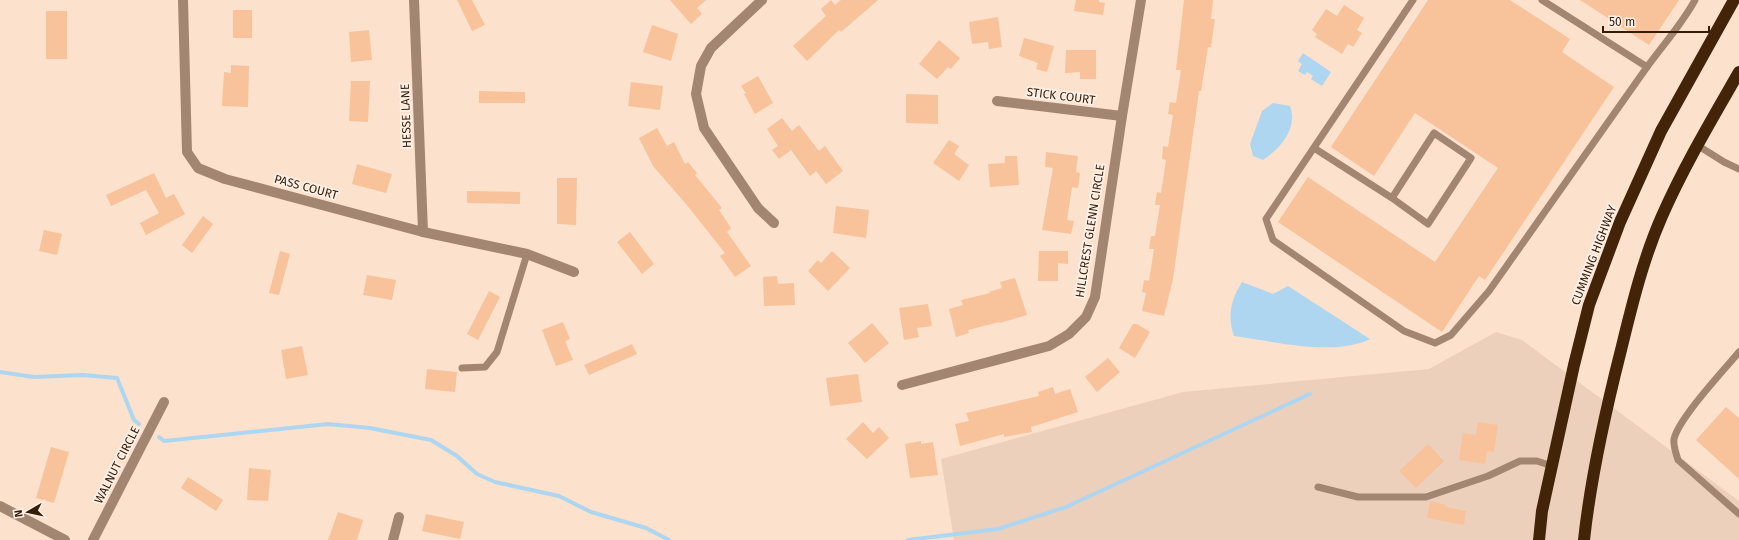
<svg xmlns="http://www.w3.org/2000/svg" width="1739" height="540" viewBox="0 0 1739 540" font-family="'Fira Sans',sans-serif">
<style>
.built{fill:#edd0bb}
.water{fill:#aed6f0}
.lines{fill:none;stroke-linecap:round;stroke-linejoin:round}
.stream{stroke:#aed6f0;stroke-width:4}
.building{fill:#f8c29b}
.lane{stroke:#a38672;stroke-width:7}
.street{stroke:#a38672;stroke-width:10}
.highway{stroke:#432409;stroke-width:12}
.labels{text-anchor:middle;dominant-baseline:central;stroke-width:3.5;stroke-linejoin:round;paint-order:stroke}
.street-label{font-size:12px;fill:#351c07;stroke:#fff1e7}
</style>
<rect width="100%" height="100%" fill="#fce1cd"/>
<!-- built -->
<path class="built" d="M1496,332L1522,340L1739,501V540H954L941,459L1183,392L1429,369Z"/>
<!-- water -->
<g class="water">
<path d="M1303,53L1331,72L1322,86L1311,79L1313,76L1307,72L1305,75L1298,71L1302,64L1298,61Z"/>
<path d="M1273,103L1290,106C1298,128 1281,148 1263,160L1253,156L1250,144L1262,111Z"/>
<path d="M1242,282L1273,294L1288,286L1370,339C1334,357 1273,341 1234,336C1227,316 1231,299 1242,282Z"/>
</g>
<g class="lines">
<!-- stream -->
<g class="stream">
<path d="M0,372L34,377L83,375L117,378L134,420L139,424"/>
<path d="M159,437L164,441L328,424L370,428L431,440L457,456L477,474L495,482L559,496L591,512L646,528L669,540"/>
<path d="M908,540L998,529L1066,507L1310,394"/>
</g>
</g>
<!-- building -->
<g class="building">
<path d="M457,0H472L485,25L472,31Z"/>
<path d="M670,0H706L697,8L702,14L691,24Z"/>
<path d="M831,0L835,5L841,0H878L841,32L839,30L807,61L793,46L826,16L821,9Z"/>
<path d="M1076,0H1099V2L1105,3L1103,15L1074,11Z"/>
<path d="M1184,0H1213L1211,19H1215L1211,47H1208L1201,91H1199L1173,279L1164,316L1142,311L1146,293L1142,292L1144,280L1149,281L1154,249H1149L1151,236H1155L1160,205H1155L1157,192L1161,193L1166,160L1162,159L1163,146L1168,147L1173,115L1168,114L1170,102L1176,103L1181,70H1176Z"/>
<path d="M1428,0H1510L1570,39L1562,52L1614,87L1485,280L1479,276L1442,332L1278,222L1308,177L1435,262L1498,168L1415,113L1374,176L1331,147Z"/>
<path d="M1580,0H1679L1649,45Z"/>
<path d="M1344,5L1364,18L1357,30L1362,33L1353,47L1348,44L1342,54L1315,37L1317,34L1312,30L1326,9L1337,16Z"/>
<rect x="233" y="10" width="19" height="28"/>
<rect x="46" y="11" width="21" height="48"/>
<path d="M998,17L1002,47L989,49L988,42L972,44L969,22Z"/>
<path d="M652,25L678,34L671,61L643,52Z"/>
<path d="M369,30L372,60L351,62L349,32Z"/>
<path d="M1024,38L1054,46L1047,72L1036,69L1038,63L1019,56Z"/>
<path d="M939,40L960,58L951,69L948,67L937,79L919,64Z"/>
<path d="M1066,50H1096V79H1080V72L1065,73Z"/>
<path d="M231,65L249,66L248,107L222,106L224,72L231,73Z"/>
<path d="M758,76L773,103L755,114L744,94L746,93L741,86Z"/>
<path d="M351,81H370L368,122L349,121Z"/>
<path d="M631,82L663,86L660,110L628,106Z"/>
<path d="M479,91L525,92V103H479Z"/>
<path d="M906,94L938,95V124L906,123Z"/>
<path d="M782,118L792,131L799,125L819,151L825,146L843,171L826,184L816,171L810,176L791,150L779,159L772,150L778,146L767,129Z"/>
<path d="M657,128L667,146L674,142L685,164L688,162L697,173L695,175L722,208L719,210L731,228L727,232L751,266L735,277L720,256L725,253L686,204L653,166L639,138Z"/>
<path d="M949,140L959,146L954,154L969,165L959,181L933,163Z"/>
<path d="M1046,152L1078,156L1076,172L1080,173L1078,188L1072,187L1067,220L1074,221L1071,234L1042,230L1053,168L1045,167Z"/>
<path d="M1005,156H1017L1019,185L990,187L988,164L1005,163Z"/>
<path d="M357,164L392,174L386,193L352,184Z"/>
<path d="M154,173L166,198L174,194L185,214L146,235L140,223L159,213L146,190L111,206L106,195Z"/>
<path d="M557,178H577L576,225L557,224Z"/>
<path d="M467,191L520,192V204L467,203Z"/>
<path d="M836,206L869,210L866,238L833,233Z"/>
<path d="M203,216L213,224L192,253L182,245Z"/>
<path d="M44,230L62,234L57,255L39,251Z"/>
<path d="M630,232L654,264L642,274L617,242Z"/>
<path d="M280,251L290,254L279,295L269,293Z"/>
<path d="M832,251L850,268L828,291L808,271L818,260L821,263Z"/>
<path d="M1039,251H1068V264L1058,263V281H1038Z"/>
<path d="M367,275L396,280L392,300L363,295Z"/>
<path d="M777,276L778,284L794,283L795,305L764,306L763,277Z"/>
<path d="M1015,278L1027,315L1000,323L999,322L968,330L969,333L956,337L949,309L963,305L961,300L990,293L989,292L1002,288L1000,282Z"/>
<path d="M489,291L500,297L478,340L467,334Z"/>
<path d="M928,304L932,326L917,328L919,337L904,340L899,308Z"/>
<path d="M563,322L570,339L565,341L573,360L556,366L542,330Z"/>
<path d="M872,323L889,343L865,363L848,343Z"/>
<path d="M1133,324H1137L1150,332L1135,358L1119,348Z"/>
<path d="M632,344L637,354L589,375L584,365Z"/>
<path d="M302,346L308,375L286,379L281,350Z"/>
<path d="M1108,358L1120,372L1097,392L1085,377Z"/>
<path d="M427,369L457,372L455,392L425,389Z"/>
<path d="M858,374L862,402L830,406L826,378Z"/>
<path d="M1053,387L1055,394L1070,389L1078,412L1031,427L1032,432L1004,437V434L960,446L955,424L969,421L966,413L1039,396L1038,392Z"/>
<path d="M1726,407L1739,418V479L1696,440Z"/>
<path d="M863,422L873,433L879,427L889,438L867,459L846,439Z"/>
<path d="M1478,422L1498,425L1494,452L1487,451L1485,464L1459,460L1463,433L1476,435Z"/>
<path d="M921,441V444L933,442L938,475L910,478L905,444Z"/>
<path d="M1428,444L1444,461L1416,488L1399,471Z"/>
<path d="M51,447L69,452L54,503L36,498Z"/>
<path d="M249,468L271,470L268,501L247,500Z"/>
<path d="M188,477L223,500L216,511L181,488Z"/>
<path d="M1430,501L1446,505V507L1466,511L1464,525L1427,518Z"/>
<path d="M338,512L363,520L357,540H328Z"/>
<path d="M426,514L464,522L460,539L422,531Z"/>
</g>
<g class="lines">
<!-- lane -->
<g class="lane">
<path d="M1413,0L1266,219L1273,240L1404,331L1435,343L1451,335L1489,291L1647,67"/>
<path d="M1542,0L1647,67C1663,45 1682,24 1695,0"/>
<path d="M1697,145L1724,162L1739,169"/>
<path d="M1314,148L1392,198L1428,224L1471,158L1434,133L1392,198"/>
<path d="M1739,352C1723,371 1679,418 1674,439C1673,446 1676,453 1678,460L1739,514"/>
<path d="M462,368L485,367L497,352L527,254"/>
<path d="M1318,487L1358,497H1426L1488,476L1520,461H1537L1552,466"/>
</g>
<!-- street -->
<g class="street">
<path d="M183,0L187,152L198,168L225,179L423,232L527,254L574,272"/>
<path d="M414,0L423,232"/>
<path d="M762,0L711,48L701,66L696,94L704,128L758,208L774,223"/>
<path d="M997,101L1122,116"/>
<path d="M902,385L1049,346L1069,334L1086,317L1095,297L1122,116L1141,0"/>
<path d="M0,506L65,540"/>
<path d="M93,540L164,402"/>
<path d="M393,540L399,517"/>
</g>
<!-- highway -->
<g class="highway">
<path d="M1539,540L1542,511L1574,365L1589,305L1620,222L1661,131L1734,0"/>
<path d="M1584,540C1591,475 1605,413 1621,350C1632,305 1643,259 1662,216C1684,166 1712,119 1739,72"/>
</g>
</g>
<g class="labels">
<!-- street labels -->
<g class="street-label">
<text transform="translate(1061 96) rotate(7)">STICK COURT</text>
<text transform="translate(406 116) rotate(-92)">HESSE LANE</text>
<text transform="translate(306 187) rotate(15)">PASS COURT</text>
<text transform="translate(1090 231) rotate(-81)">HILLCREST GLENN CIRCLE</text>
<text transform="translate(1594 255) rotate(-69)">CUMMING HIGHWAY</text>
<text transform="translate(117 465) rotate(-63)">WALNUT CIRCLE</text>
</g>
</g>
<!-- north arrow -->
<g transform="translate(28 512) rotate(261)" stroke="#fff1e7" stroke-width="3" paint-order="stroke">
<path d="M0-3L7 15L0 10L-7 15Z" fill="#351c07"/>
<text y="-6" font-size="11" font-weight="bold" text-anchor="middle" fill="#351c07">N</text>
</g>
<!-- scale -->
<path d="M1603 26v6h106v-6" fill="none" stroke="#351c07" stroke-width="2"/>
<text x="1609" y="26" font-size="12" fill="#351c07" stroke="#fff1e7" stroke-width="3" paint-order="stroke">50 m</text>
</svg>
